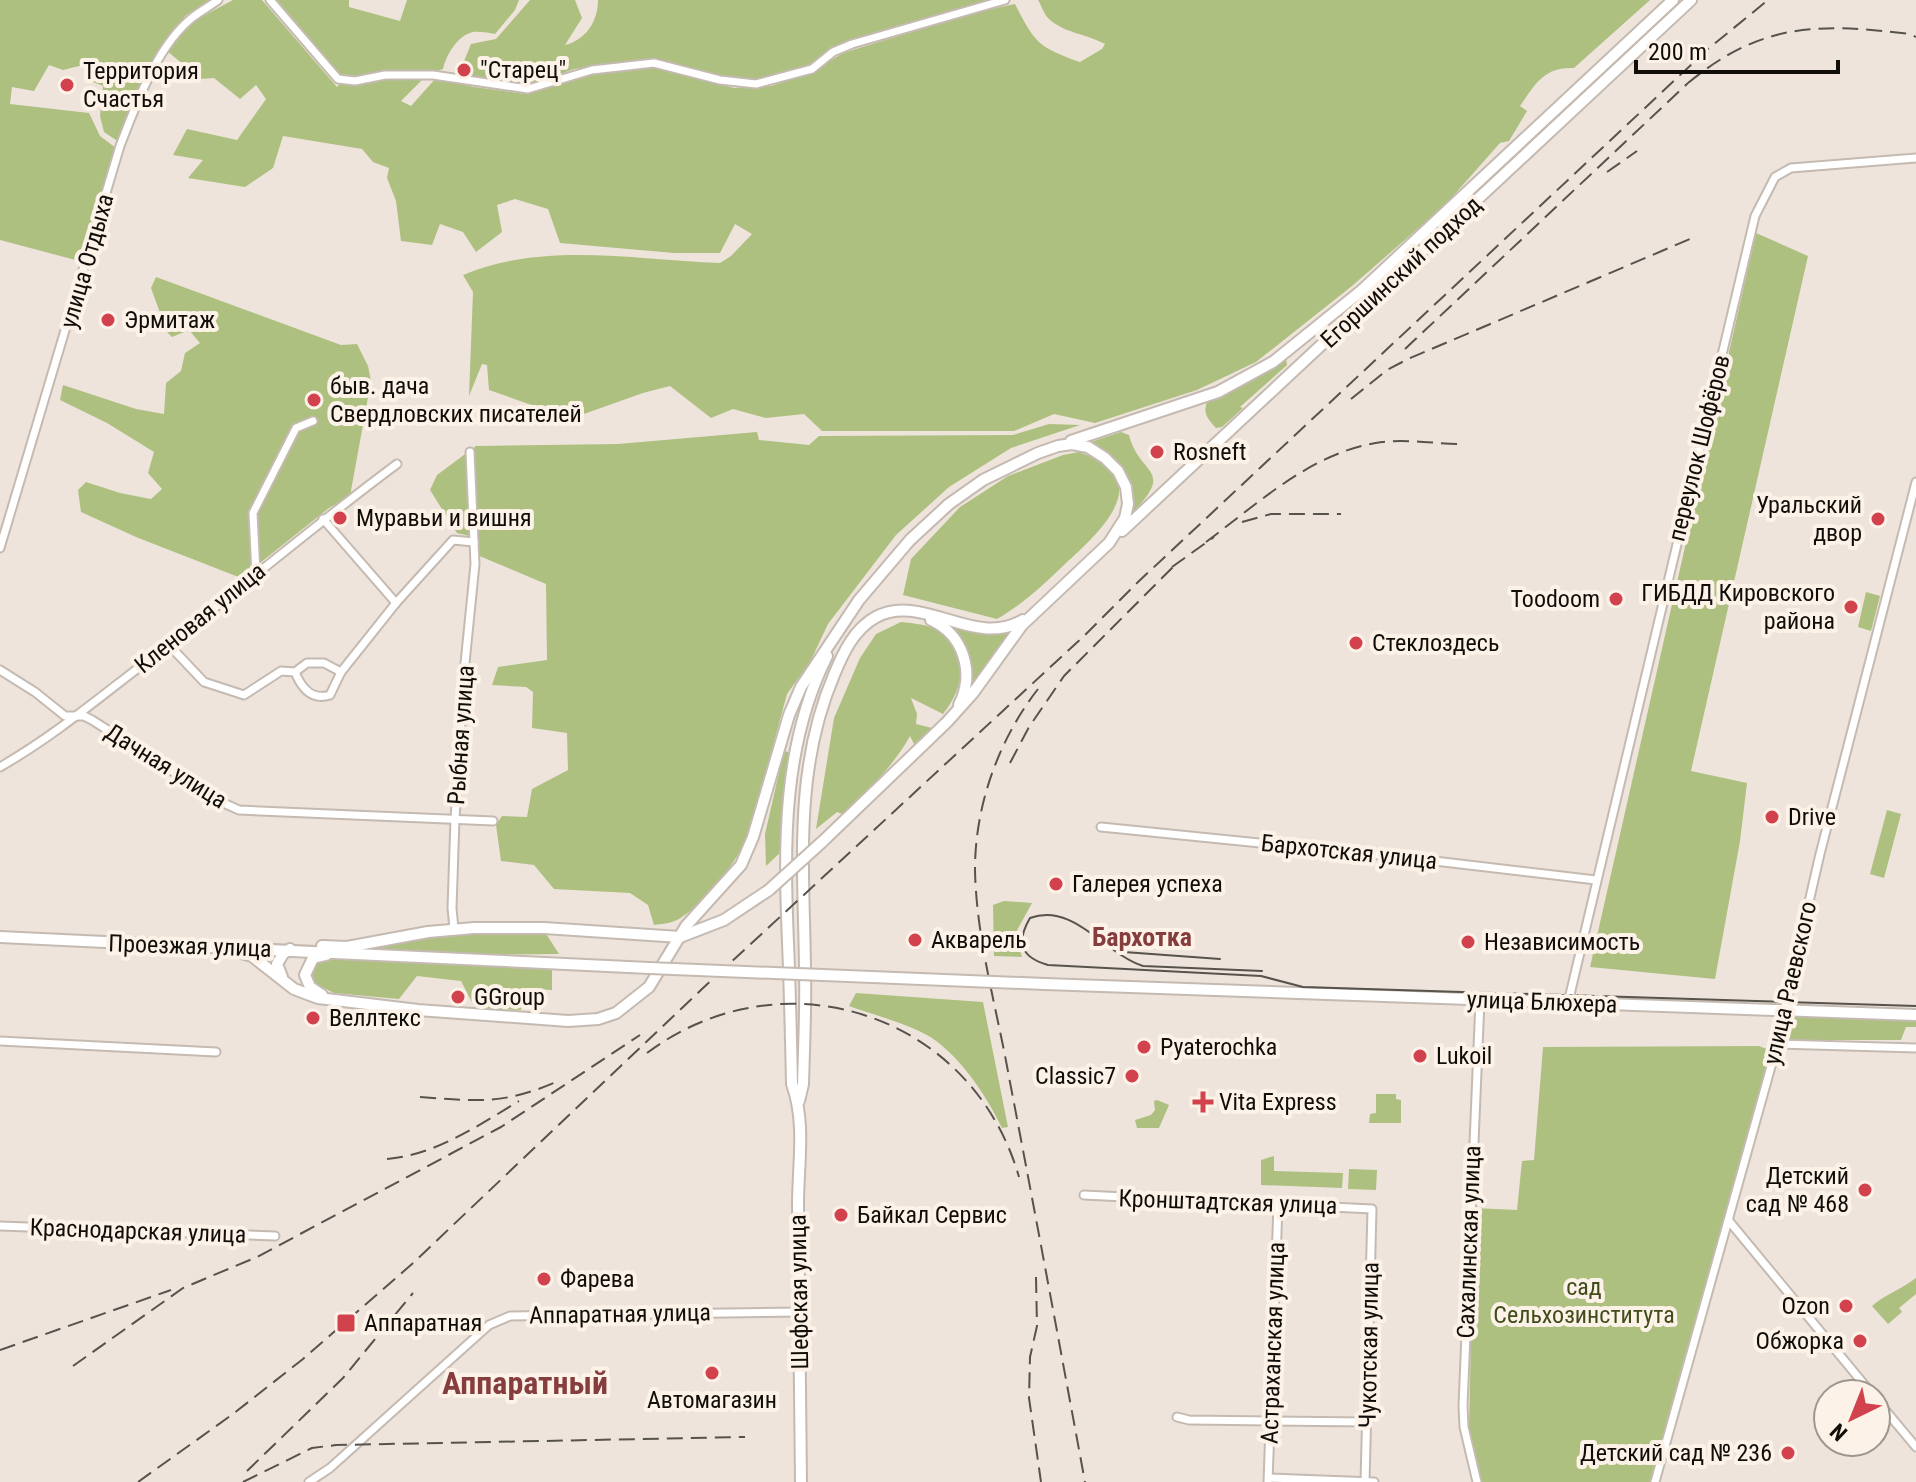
<svg xmlns="http://www.w3.org/2000/svg" width="1916" height="1482" viewBox="0 0 1916 1482" font-family="'Roboto Condensed',sans-serif">
<style>
.green{fill:#adc080}
.lines{fill:none;stroke-linecap:round;stroke-linejoin:round}
.minor-casing{stroke:#c4bab1;stroke-width:11}
.primary-casing{stroke:#c4bab1;stroke-width:14}
.minor{stroke:#fff;stroke-width:7}
.primary{stroke:#fff;stroke-width:10}
.tram{stroke:#57524c;stroke-width:2}
.rail{stroke:#57524c;stroke-width:2;stroke-dasharray:16 8;stroke-linecap:butt}
.primary-bridge-casing{stroke:#c4bab1;stroke-width:14;stroke-linecap:butt}
.primary-bridge{stroke:#fff;stroke-width:10}
.poi-dot{fill:#d2424c;stroke:#fcf2e8;stroke-width:3}
.labels{text-anchor:middle;dominant-baseline:central;stroke-width:8;stroke-linejoin:round;paint-order:stroke}
.poi-label{font-size:24px;fill:#110e0a;stroke:#fcf2e8;text-anchor:start}
.street-label{font-size:24px;fill:#110e0a;stroke:#fcf2e8}
.park-label{font-size:24px;fill:#404c19;stroke:#fcf2e8}
.neighbourhood-label{font-size:26px;font-weight:bold;fill:#863d3e;stroke:#fcf2e8}
.district-label{font-size:32px;font-weight:bold;fill:#863d3e;stroke:#fcf2e8}
</style>
<rect width="100%" height="100%" fill="#eee4db"/>
<!-- green -->
<g class="green">
<path d="M0,0H209L185,16L162,52L119,142L104,132L100,116L103,86L86,79L87,64L63,70L49,65L34,91L12,87L10,104L89,113L100,136L116,148L83,262L0,240Z"/>
<path d="M233,0H262L337,87L344,79L277,0H349V7L400,21L407,0H519L515,10L495,34C489,33 480,31 473,32C458,35 446,55 443,69L429,73L401,101L411,106L436,78L474,87L526,94L592,72L651,66L734,88L771,86L812,72L843,53L977,12L1015,4C1035,43 1038,47 1080,62L1102,49L1105,44C1087,34 1063,33 1048,18C1044,14 1041,5 1038,0H1650L1574,68C1544,67 1536,83 1520,106L1527,111L1509,141L1500,143L1446,204L1352,286L1256,362L1197,390L1095,423L1054,414L1014,431H822L804,414L766,418L733,409L711,418L670,386L643,393L581,415L546,410L489,390L487,365L482,364L469,396L473,292L463,275C544,241 635,260 720,263L731,256L752,234L735,224L720,253H674L560,243L548,209L515,199L497,205L502,232L476,252L463,232L440,224L432,245L401,241L396,201L387,178L389,168L373,162L362,149L283,136L273,168L245,187L188,178L203,160L173,155L187,129L237,140L266,99L256,85L240,99L214,78L201,79L167,51L192,22Z"/>
<path d="M530,0H575L582,18L565,45C586,40 598,21 598,0H1001L893,28L829,49L811,67L748,82L656,59L574,69L528,86L477,80L462,66L471,44L496,39Z"/>
<path d="M1756,233L1808,256L1691,771L1747,783L1740,841L1715,979L1590,967Z"/>
<path d="M156,277L341,345L357,344L368,366L371,381L350,496L329,508L241,578L136,537L81,512L78,490L86,482L120,493L151,499L162,489L148,473L154,452L107,423L60,400L63,385L136,409L164,414L166,383L181,371L185,353L200,343L189,330L172,337L167,332L151,288Z"/>
<path d="M1286,359L1287,365L1240,407L1243,408L1222,427L1216,428C1207,418 1203,413 1207,402L1255,379L1281,360Z"/>
<path d="M1049,424L1080,425L1011,448L949,487L896,535L828,624L810,662L787,694L747,841C730,868 707,902 679,919C672,923 662,924 654,925L648,905L630,893L554,889L534,865L501,861L496,825L502,816L527,817L532,789L568,770L567,733L532,728L533,692L526,687L492,685L498,667L547,660L546,584L477,555L474,537L457,533L430,490L437,475L476,446L618,444L757,432L759,440L809,445L819,436L1013,435Z"/>
<path d="M1121,432L1129,435C1139,476 1177,468 1131,514V491L1088,443Z"/>
<path d="M1079,452C1159,479 1101,531 1064,565C1043,585 1023,604 997,619L903,595L911,559L960,507L1008,476L1063,455Z"/>
<path d="M1866,592L1880,596L1871,631L1858,627Z"/>
<path d="M927,615L985,629L1016,624L973,693L966,688L957,642Z"/>
<path d="M901,622C911,623 923,624 933,628C973,645 965,687 943,714L911,698L917,714L916,724L932,728L915,746L910,736C893,767 868,790 842,814L837,812L816,829L834,718L860,658L876,634Z"/>
<path d="M784,751L793,753L783,850L766,866L765,834Z"/>
<path d="M1887,810L1901,814L1884,878L1870,874Z"/>
<path d="M1004,901L1032,903L1015,934L1022,957L994,956L993,905Z"/>
<path d="M500,931L545,932L559,954L463,955L367,949L436,935Z"/>
<path d="M323,959L453,961L552,968V990L521,988V1010L475,1008L461,981L417,976L399,999L334,993L313,983L312,969Z"/>
<path d="M856,993L983,1002L1008,1127L1002,1128C986,1095 962,1059 932,1038C910,1024 873,1015 849,1006Z"/>
<path d="M1792,1014L1916,1018V1027H1906L1901,1040H1786Z"/>
<path d="M1759,1046L1772,1051L1650,1482H1482L1469,1427L1474,1208L1517,1210L1522,1161L1534,1160L1543,1047Z"/>
<path d="M1376,1094H1396V1099L1401,1100V1123H1369L1370,1114L1376,1113Z"/>
<path d="M1157,1100L1169,1105L1159,1128H1137L1135,1120L1151,1115L1155,1110L1154,1101Z"/>
<path d="M1274,1156V1171L1343,1173L1342,1188L1261,1185V1160Z"/>
<path d="M1349,1169L1377,1170L1376,1190L1348,1189Z"/>
<path d="M1916,1278V1294L1899,1308L1902,1312L1888,1324L1872,1306C1886,1294 1902,1289 1916,1278Z"/>
</g>
<g class="lines">
<!-- minor casing -->
<g class="minor-casing">
<g id="minor">
<path d="M270,0L338,79L355,81L385,75H433L528,89L592,70L654,63L720,80L756,84L812,69L833,52L852,44L1005,0"/>
<path d="M323,519L396,603"/>
<path d="M0,548L120,146C136,105 157,45 193,17C201,11 210,6 218,0"/>
<path d="M256,574L253,513L296,428L313,421"/>
<path d="M169,645L204,682L244,695L281,671L295,672L307,663H324L341,672"/>
<path d="M0,670L35,692L65,716H84L92,720L219,801L239,810L493,821"/>
<path d="M295,672C301,687 311,701 330,695L341,672L396,603L453,540L474,542"/>
<path d="M0,767C45,741 83,711 124,679C216,609 304,533 397,464"/>
<path d="M1101,827L1409,858L1596,880"/>
<path d="M454,929L452,908L455,819L464,673L475,564L470,452"/>
<path d="M1568,1003L1755,216L1775,177L1791,168L1916,158"/>
<path d="M0,1041L216,1052"/>
<path d="M1777,1044L1916,1048"/>
<path d="M1084,1195L1372,1209L1365,1482"/>
<path d="M1729,1221L1872,1394"/>
<path d="M0,1226L275,1236"/>
<path d="M1876,1399L1916,1447"/>
<path d="M1177,1417L1189,1420L1368,1422"/>
<path d="M1269,1478L1374,1482"/>
<path d="M309,1482L330,1468L489,1325L510,1316L800,1312"/>
<path d="M1268,1482L1278,1205"/>
<path d="M1477,1482L1464,1427L1463,1406L1480,1000"/>
<path d="M1655,1482L1772,1063L1820,854L1916,482"/>
</g>
</g>
<!-- primary casing -->
<g class="primary-casing">
<g id="primary">
<path d="M1071,441L1218,392L1273,362L1361,291L1673,0"/>
<path d="M1122,531L1691,0"/>
<path d="M931,620C964,635 975,673 959,705"/>
<path d="M0,937L649,968"/>
<path d="M322,946L347,947L428,932L474,928H544L680,937L724,920L769,890"/>
<path d="M219,947L252,956L294,989L318,998L418,1010L568,1021L598,1019L616,1013L649,987L686,926L741,865L753,837L789,715L801,687L859,600L910,540L949,504L983,480L1038,453L1058,446L1072,444L1088,447L1105,458L1118,471L1126,487L1128,504L1125,518L1109,543L1022,625L973,693L947,722L822,842"/>
<path d="M282,977L277,964L283,954L290,949"/>
<path d="M1045,984L1916,1015"/>
<path d="M322,995L310,987L305,975L313,958L326,955"/>
<path d="M799,1101L803,1084C804,1046 806,1007 805,969C804,868 793,771 834,675C843,653 854,629 876,617C922,592 975,649 1023,620"/>
<path d="M801,1482C800,1390 799,1298 798,1205C798,1164 806,1123 792,1084C791,1037 790,990 788,943C784,845 782,746 827,656"/>
</g>
</g>
<!-- minor -->
<use href="#minor" class="minor"/>
<!-- primary -->
<use href="#primary" class="primary"/>
<!-- tram -->
<g class="tram">
<path d="M1124,952L1220,959"/>
<path d="M1262,971L1143,966C1105,954 1074,902 1030,918C1016,942 1020,957 1048,965L1261,976L1303,987L1916,1006"/>
</g>
<!-- rail -->
<g class="rail">
<path d="M1688,83C1762,22 1819,23 1910,34L1916,37"/>
<path d="M1607,172L1637,151"/>
<path d="M1405,349L1688,83"/>
<path d="M1351,399L1387,370L1408,359L1697,236"/>
<path d="M1242,522L1271,514H1341"/>
<path d="M1206,542C1260,502 1313,451 1382,442C1408,439 1437,444 1463,444"/>
<path d="M1172,567L1214,537"/>
<path d="M1038,689C999,739 975,805 975,869C976,938 997,1009 1009,1077C1035,1212 1060,1347 1085,1482"/>
<path d="M1010,763L1029,727L1064,676L1178,562"/>
<path d="M647,1053C782,952 972,1013 1019,1177"/>
<path d="M420,1097C476,1101 503,1105 556,1082"/>
<path d="M387,1159C436,1155 479,1125 519,1101"/>
<path d="M1036,1277L1037,1326L1030,1357L1029,1398L1041,1482"/>
<path d="M0,1350L171,1290"/>
<path d="M73,1366L183,1288L257,1257L501,1127L640,1035"/>
<path d="M247,1471L343,1378L413,1293"/>
<path d="M138,1482L233,1414L303,1359L412,1264L702,989L1085,635L1138,582L1708,49L1768,0"/>
<path d="M243,1482L312,1448L336,1445L745,1437"/>
</g>
<!-- primary-bridge casing -->
<g class="primary-bridge-casing">
<g id="primary-bridge">
<path d="M769,890L822,842"/>
<path d="M649,968L1045,984"/>
</g>
</g>
<!-- primary-bridge -->
<use href="#primary-bridge" class="primary-bridge"/>
</g>
<!-- markers -->
<g class="poi-dot">
<circle cx="464" cy="70" r="8"/>
<circle cx="67" cy="85" r="8"/>
<circle cx="108" cy="320" r="8"/>
<circle cx="314" cy="400" r="8"/>
<circle cx="1157" cy="452" r="8"/>
<circle cx="340" cy="518" r="8"/>
<circle cx="1878" cy="519" r="8"/>
<circle cx="1616" cy="599" r="8"/>
<circle cx="1851" cy="607" r="8"/>
<circle cx="1356" cy="643" r="8"/>
<circle cx="1772" cy="817" r="8"/>
<circle cx="1056" cy="884" r="8"/>
<circle cx="915" cy="940" r="8"/>
<circle cx="1468" cy="942" r="8"/>
<circle cx="458" cy="997" r="8"/>
<circle cx="313" cy="1018" r="8"/>
<circle cx="1144" cy="1047" r="8"/>
<circle cx="1420" cy="1056" r="8"/>
<circle cx="1132" cy="1076" r="8"/>
<path d="M1199 1090h8v8h8v8h-8v8h-8v-8h-8v-8h8z"/>
<circle cx="1865" cy="1190" r="8"/>
<circle cx="841" cy="1215" r="8"/>
<circle cx="544" cy="1279" r="8"/>
<circle cx="1846" cy="1306" r="8"/>
<rect x="336" y="1313" width="20" height="20" rx="4"/>
<circle cx="1860" cy="1341" r="8"/>
<circle cx="712" cy="1373" r="8"/>
<circle cx="1788" cy="1453" r="8"/>
</g>
<g class="labels">
<!-- poi labels -->
<g class="poi-label">
<text x="480" y="70">"Старец"</text>
<text x="83" y="71">Территория<tspan x="83" dy="28">Счастья</tspan></text>
<text x="124" y="320">Эрмитаж</text>
<text x="330" y="386">быв. дача<tspan x="330" dy="28">Свердловских писателей</tspan></text>
<text x="1173" y="452">Rosneft</text>
<text x="1862" y="505" text-anchor="end">Уральский<tspan x="1862" dy="28">двор</tspan></text>
<text x="356" y="518">Муравьи и вишня</text>
<text x="1835" y="593" text-anchor="end">ГИБДД Кировского<tspan x="1835" dy="28">района</tspan></text>
<text x="1600" y="599" text-anchor="end">Toodoom</text>
<text x="1372" y="643">Стеклоздесь</text>
<text x="1788" y="817">Drive</text>
<text x="1072" y="884">Галерея успеха</text>
<text x="931" y="940">Акварель</text>
<text x="1484" y="942">Независимость</text>
<text x="474" y="997">GGroup</text>
<text x="329" y="1018">Веллтекс</text>
<text x="1160" y="1047">Pyaterochka</text>
<text x="1436" y="1056">Lukoil</text>
<text x="1116" y="1076" text-anchor="end">Classic7</text>
<text x="1219" y="1102">Vita Express</text>
<text x="1849" y="1176" text-anchor="end">Детский<tspan x="1849" dy="28">сад № 468</tspan></text>
<text x="857" y="1215">Байкал Сервис</text>
<text x="560" y="1279">Фарева</text>
<text x="1830" y="1306" text-anchor="end">Ozon</text>
<text x="364" y="1323">Аппаратная</text>
<text x="1844" y="1341" text-anchor="end">Обжорка</text>
<text x="712" y="1400" text-anchor="middle">Автомагазин</text>
<text x="1772" y="1453" text-anchor="end">Детский сад № 236</text>
</g>
<!-- street labels -->
<g class="street-label">
<text transform="translate(87 261) rotate(-74)">улица Отдыха</text>
<text transform="translate(1401 272) rotate(-43)">Егоршинский подход</text>
<text transform="translate(1699 448) rotate(-76)">переулок Шофёров</text>
<text transform="translate(200 618) rotate(-39)">Кленовая улица</text>
<text transform="translate(461 735) rotate(-86)">Рыбная улица</text>
<text transform="translate(166 766) rotate(32)">Дачная улица</text>
<text transform="translate(1349 852) rotate(6)">Бархотская улица</text>
<text transform="translate(190 946) rotate(2)">Проезжая улица</text>
<text transform="translate(1790 983) rotate(-77)">улица Раевского</text>
<text transform="translate(1542 1002) rotate(2)">улица Блюхера</text>
<text transform="translate(1228 1202) rotate(2)">Кронштадтская улица</text>
<text transform="translate(138 1231) rotate(2)">Краснодарская улица</text>
<text transform="translate(1469 1242) rotate(-88)">Сахалинская улица</text>
<text transform="translate(799 1292) rotate(-91)">Шефская улица</text>
<text transform="translate(620 1314) rotate(-1)">Аппаратная улица</text>
<text transform="translate(1273 1343) rotate(-88)">Астраханская улица</text>
<text transform="translate(1369 1345) rotate(-89)">Чукотская улица</text>
</g>
<!-- park labels -->
<g class="park-label">
<text x="1584" y="1287">сад<tspan x="1584" dy="28">Сельхозинститута</tspan></text>
</g>
<!-- neighbourhood labels -->
<g class="neighbourhood-label">
<text x="1142" y="937">Бархотка</text>
</g>
<!-- district labels -->
<g class="district-label">
<text x="525" y="1383">Аппаратный</text>
</g>
</g>
<!-- north arrow -->
<g transform="translate(1852 1418) rotate(223)"><circle r="38" fill="#fcf2e8" stroke="#9e978f" stroke-width="2"/>
<path d="M0-6L14 30L0 20L-14 30Z" fill="#d2424c"/>
<text y="-12" font-size="22" font-weight="bold" text-anchor="middle" fill="#110e0a">N</text>
</g>
<!-- scale -->
<path d="M1636 60v12h202v-12" fill="none" stroke="#110e0a" stroke-width="4"/>
<text x="1648" y="60" font-size="24" fill="#110e0a" stroke="#fcf2e8" stroke-width="6" paint-order="stroke">200 m</text>
</svg>
